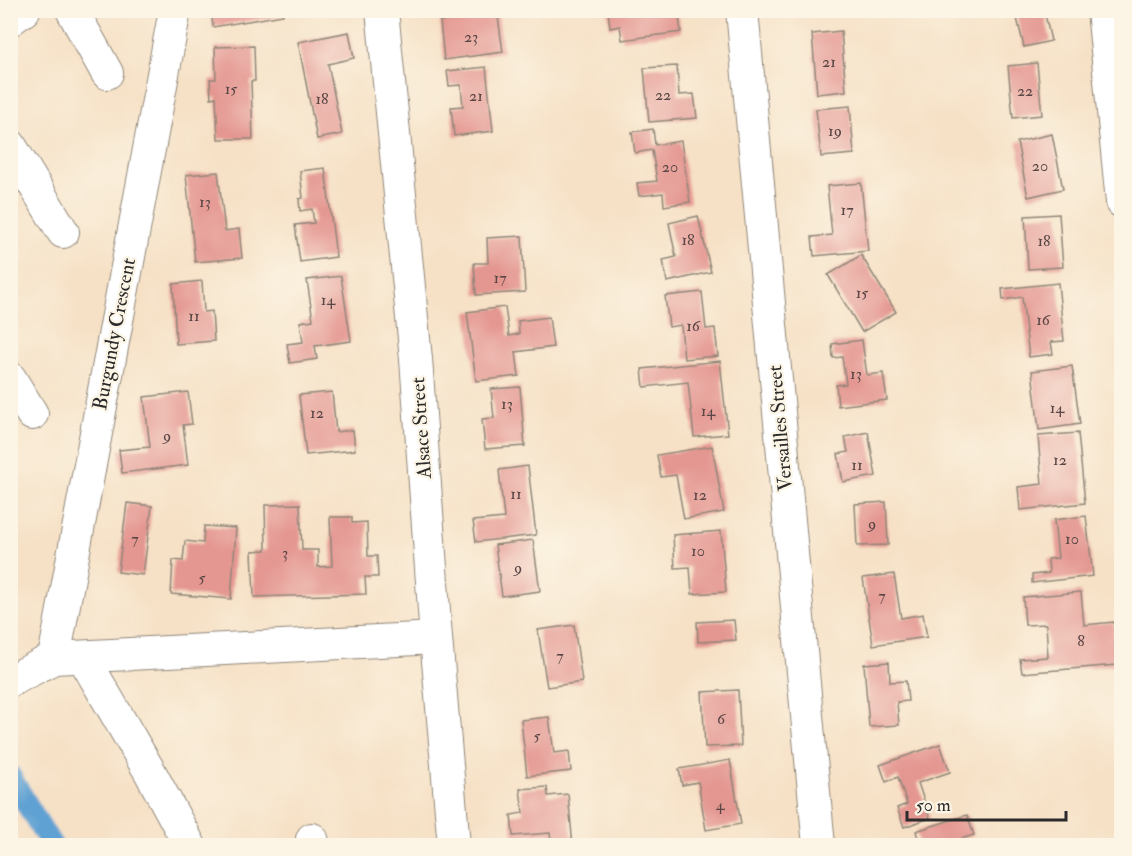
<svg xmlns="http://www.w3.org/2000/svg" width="1132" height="856" viewBox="0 0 1132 856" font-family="'IM FELL Double Pica',serif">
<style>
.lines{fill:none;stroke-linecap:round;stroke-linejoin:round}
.canal{stroke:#5fa1d3;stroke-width:22}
.building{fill:#e49691}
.minor-casing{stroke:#908678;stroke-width:34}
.minor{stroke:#fff;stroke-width:32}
.labels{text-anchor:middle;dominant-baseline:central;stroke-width:4.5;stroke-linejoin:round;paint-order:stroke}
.number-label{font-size:16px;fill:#594644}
.street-label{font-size:20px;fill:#2b2b2b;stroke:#fcf5e5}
</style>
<rect width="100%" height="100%" fill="#fcf5e5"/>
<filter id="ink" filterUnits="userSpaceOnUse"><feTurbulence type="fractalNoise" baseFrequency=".0167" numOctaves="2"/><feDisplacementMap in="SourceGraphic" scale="12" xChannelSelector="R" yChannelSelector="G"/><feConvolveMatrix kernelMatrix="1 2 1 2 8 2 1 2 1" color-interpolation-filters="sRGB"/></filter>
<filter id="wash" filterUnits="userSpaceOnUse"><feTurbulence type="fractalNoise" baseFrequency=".008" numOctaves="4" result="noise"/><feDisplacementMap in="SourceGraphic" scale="24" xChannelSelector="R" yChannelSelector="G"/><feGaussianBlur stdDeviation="1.35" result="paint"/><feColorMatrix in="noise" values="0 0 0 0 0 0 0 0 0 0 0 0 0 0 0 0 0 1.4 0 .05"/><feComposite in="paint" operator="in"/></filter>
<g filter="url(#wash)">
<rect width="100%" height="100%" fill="#f6e1c6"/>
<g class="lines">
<!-- canal -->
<path class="canal" d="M10,776L52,846"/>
</g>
<g id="blocks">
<!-- building -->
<g class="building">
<path d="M211,10H282L283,15L213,27Z"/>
<path d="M452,10H497L503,52L444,60L440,21L454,20Z"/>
<path d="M608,10H678L681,32L622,40L620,26L610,28Z"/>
<path d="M1015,10H1044L1051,41L1024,47Z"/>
<path d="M841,31L846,91L817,94L812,34Z"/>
<path d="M349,32L354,58L328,64L342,134L317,139L298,42Z"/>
<path d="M254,46L255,81H251L253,139H218L216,97L211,98L210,79H216L215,47Z"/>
<path d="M1037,63L1042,115L1013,118L1008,66Z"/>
<path d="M677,66L679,95L694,94L697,118L649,122L644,68Z"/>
<path d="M486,67L493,131L454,136L451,107L463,106L461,85L449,86L447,71Z"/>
<path d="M850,106L854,154L821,157L816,109Z"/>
<path d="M653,129L655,145L681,141L690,202L664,206L663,193L639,196L637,183L657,181L652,150L635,153L632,132Z"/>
<path d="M1052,134L1063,189L1028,197L1017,142Z"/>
<path d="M325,168L336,257L300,262L295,225L314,223L312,209L300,211L299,199L303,198L300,171Z"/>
<path d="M218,172L225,231L239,229L242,258L195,262L186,175Z"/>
<path d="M861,183L868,251L814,256L812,237L832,235L827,186Z"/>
<path d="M1059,214L1063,267L1028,269L1025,216Z"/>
<path d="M698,216L711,272L667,282L663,260L676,257L669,223Z"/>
<path d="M522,236L525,292L476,295L474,263H488L487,238Z"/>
<path d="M861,255L896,312L862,332L828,275Z"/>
<path d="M341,276L351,341L315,346L317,359L290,363L287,344L303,342L300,322L313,320L307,280Z"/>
<path d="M202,281L204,312L212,311L214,341L176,344L173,284Z"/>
<path d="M1058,283L1064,341L1051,342L1053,354L1029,357L1022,297L1003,300L1002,289Z"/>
<path d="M702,292L706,329L715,328L718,356L684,359L681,325L669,327L665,296Z"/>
<path d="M505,307L509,336L519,334L518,321L549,317L553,347L516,352L519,376L476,381L467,312Z"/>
<path d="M862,340L867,375L883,373L887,400L838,406L836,385L846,384L842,357L833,358L832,344Z"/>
<path d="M720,361L728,434L694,437L688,382L644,387L642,369Z"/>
<path d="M1072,366L1080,424L1039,430L1032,371Z"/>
<path d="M520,387L525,446L485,449L482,419L494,418L491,389Z"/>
<path d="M188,392L192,424L183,425L188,465L122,473L119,450L150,447L144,397Z"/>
<path d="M332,392L336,432L353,430L355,450L306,455L299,395Z"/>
<path d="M868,432L876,476L843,482L838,454L848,452L845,437Z"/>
<path d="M1078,433L1085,503L1020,510L1018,487L1042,484L1038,436Z"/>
<path d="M712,446L724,512L684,519L676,475L661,477L657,455Z"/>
<path d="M528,466L536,535L476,542L473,521L504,518L499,470Z"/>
<path d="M886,502L888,545L857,546L855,504Z"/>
<path d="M127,503L152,506L143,575L118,572Z"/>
<path d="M300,504L302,550H318V567L332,566L330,517H352V523L367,522L368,556H377L378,577H365L366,594L254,597L252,551L266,550L265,505Z"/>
<path d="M1086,516L1093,576L1032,583V575L1049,573L1048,559L1058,558L1054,520Z"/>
<path d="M204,526L236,528L231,599L171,594L173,560L183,561L185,541L203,543Z"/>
<path d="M721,531L726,592L692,594L690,567L675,568L673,535Z"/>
<path d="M533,540L540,591L502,596L495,545Z"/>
<path d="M894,574L901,618L923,614L927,637L873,645L863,578Z"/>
<path d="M1081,592L1084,625L1114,622L1117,665L1022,673L1020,659L1048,657L1046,624L1025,625L1023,597Z"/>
<path d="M734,620L736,640L698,642L697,622Z"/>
<path d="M574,625L582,682L547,687L538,630Z"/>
<path d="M889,662L890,682L906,681L908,701L897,702L899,725L869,727L864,664Z"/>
<path d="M738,690L741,746L705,747L702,692Z"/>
<path d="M549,717L554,753L569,751L571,771L527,776L521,720Z"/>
<path d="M940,744L950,772L918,783L930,818L904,827L897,808L907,804L898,777L886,782L880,765Z"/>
<path d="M730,760L741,824L706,830L698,782L682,785L679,769Z"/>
<path d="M547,787L548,796L568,794L573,846H552L550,833L513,836L511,815L523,813L520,789Z"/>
<path d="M967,815L974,835L953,841L954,846H920L916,831Z"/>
</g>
</g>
</g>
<g filter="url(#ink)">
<use href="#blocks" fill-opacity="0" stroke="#908678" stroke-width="1.5"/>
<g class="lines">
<!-- minor casing -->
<g class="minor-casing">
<g id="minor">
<path d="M72,10L107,73"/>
<path d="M382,10L416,359L436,638L454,846"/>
<path d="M742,10L819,846"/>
<path d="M1103,10L1122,202"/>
<path d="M10,20L24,10"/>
<path d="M10,145L63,232"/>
<path d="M10,378L32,414"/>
<path d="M83,657L150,772L190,846"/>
<path d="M54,658L175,10"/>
<path d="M10,681L54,658L436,638"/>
<path d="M312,839L314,846"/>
</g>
</g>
<!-- minor -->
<use href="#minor" class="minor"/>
</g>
</g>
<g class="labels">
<!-- number labels -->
<g class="number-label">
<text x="471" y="37">23</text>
<text x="829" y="62">21</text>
<text x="231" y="89">15</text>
<text x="1025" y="91">22</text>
<text x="663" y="95">22</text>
<text x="476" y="96">21</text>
<text x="322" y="99">18</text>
<text x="835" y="131">19</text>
<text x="1040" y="166">20</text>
<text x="670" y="167">20</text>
<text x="205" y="202">13</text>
<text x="847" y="210">17</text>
<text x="688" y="240">18</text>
<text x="1044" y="241">18</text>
<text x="500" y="278">17</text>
<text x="862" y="293">15</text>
<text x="328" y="300">14</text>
<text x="194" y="316">11</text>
<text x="1043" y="320">16</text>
<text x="693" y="326">16</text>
<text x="856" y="374">13</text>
<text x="507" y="404">13</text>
<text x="1057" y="408">14</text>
<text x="708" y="411">14</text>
<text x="317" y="413">12</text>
<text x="167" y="436">9</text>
<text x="1060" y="460">12</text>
<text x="857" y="465">11</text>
<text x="516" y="494">11</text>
<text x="700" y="495">12</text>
<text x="872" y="524">9</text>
<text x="135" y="539">7</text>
<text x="1072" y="539">10</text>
<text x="698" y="551">10</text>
<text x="285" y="553">3</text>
<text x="518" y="568">9</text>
<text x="202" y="578">5</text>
<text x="882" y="596">7</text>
<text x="1081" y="641">8</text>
<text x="560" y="656">7</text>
<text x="721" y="719">6</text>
<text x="537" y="736">5</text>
<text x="720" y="805">4</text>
</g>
<!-- street labels -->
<g class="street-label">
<text transform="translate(114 334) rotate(-79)">Burgundy Crescent</text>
<text transform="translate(421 428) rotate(-94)">Alsace Street</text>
<text transform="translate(780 428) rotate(-95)">Versailles Street</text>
</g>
</g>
<!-- margin -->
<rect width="1132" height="856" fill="none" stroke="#fcf5e5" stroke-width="36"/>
<!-- scale -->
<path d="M907 811v9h159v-9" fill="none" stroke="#2b2b2b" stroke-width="3"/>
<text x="916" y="811" font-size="18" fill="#2b2b2b" stroke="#fcf5e5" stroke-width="4.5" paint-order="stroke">50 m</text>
</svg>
